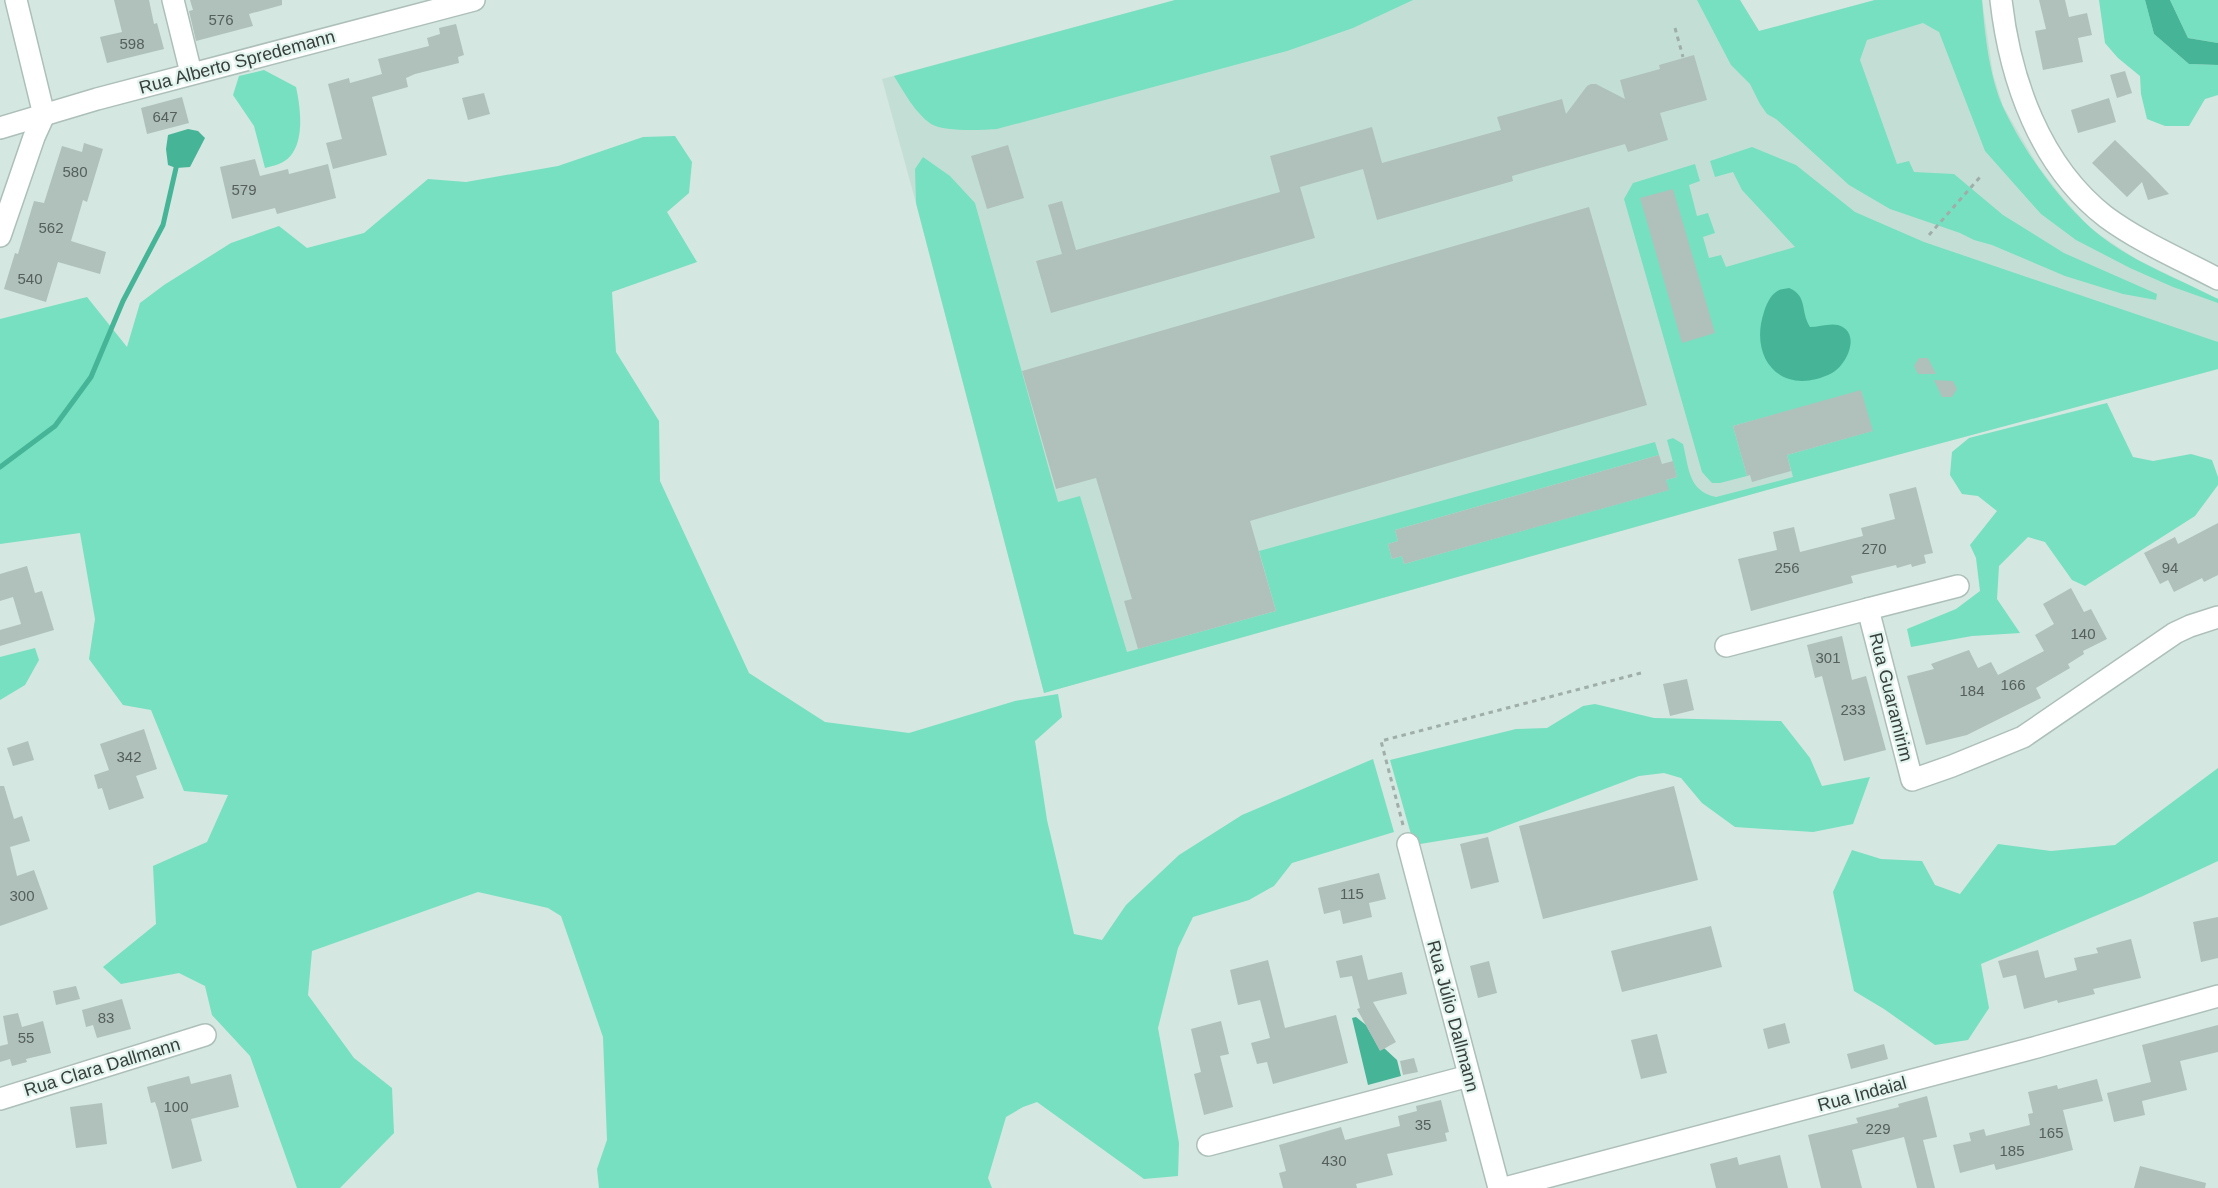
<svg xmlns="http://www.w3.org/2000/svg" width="2218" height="1188" viewBox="0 0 2218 1188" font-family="Arial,sans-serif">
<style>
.built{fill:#c3dfd5}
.green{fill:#76e0c1}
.water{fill:#46b497}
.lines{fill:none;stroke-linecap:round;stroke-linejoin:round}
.stream{stroke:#46b497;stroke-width:5}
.building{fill:#afc1ba}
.minor-casing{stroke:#adbfb9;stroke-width:24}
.path{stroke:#9faea9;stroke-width:3;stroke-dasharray:4.5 4.5;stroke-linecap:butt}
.minor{stroke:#fff;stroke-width:21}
.labels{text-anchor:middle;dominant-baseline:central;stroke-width:4.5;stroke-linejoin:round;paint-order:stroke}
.number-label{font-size:15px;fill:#555f5c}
.street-label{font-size:18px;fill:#373e3c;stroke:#e1f4ed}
</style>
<rect width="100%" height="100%" fill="#d4e7e0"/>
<!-- built -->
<path class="built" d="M1175,0H1740L1759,31L1875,0H1982L1993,74L2003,106L2038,166L2063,198L2091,229L2136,259L2218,299V369L1767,490L1044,693L916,203L882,79Z"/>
<!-- green -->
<g class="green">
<path d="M1175,0H1413L1353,28L1287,51L997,129C982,130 944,132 931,124C915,113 904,92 894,76Z"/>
<path d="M1697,0H1740L1759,31L1875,0H1982C1985,35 1989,75 2003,107C2022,148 2057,198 2091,228C2127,260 2175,277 2218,299V303L2173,287L2130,268L2076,240L2041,214L1985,151L1939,32L1923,23L1867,40L1860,60L1897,164L1909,161L1914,172L1954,174L2003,215L2064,253L2157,294L2156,300L2123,294L2065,276L1992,245L1974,240L1960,233L1890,209L1849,185L1776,119L1767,114L1760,104L1750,84L1731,65Z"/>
<path d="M2099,0H2145L2154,34L2189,64L2218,65V95L2205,99L2189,126H2165L2147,119L2141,94L2140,76L2118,58L2105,43Z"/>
<path d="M2170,0H2218V43L2188,38Z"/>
<path d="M264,70L296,87C301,109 306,149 283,162C278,165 271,166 265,168L254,126L233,95L239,76Z"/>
<path d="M675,136L692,162L689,193L667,212L697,262L612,292L616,352L659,421L660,481L749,673L825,722L909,733L1015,701L1058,694L1062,717L1035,741L1047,820L1074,934L1102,940L1126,905L1179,855L1242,815L1373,759L1394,832L1292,863L1274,886L1249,900L1193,917L1178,948L1158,1028L1179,1143L1178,1176L1144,1179L1037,1102L1023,1107L1006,1117L988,1178L992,1188H599L597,1169L607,1140L603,1037L561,916L548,908L478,892L312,951L308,995L354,1058L392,1088L394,1133L340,1188H297L250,1056L212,1015L205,986L179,973L121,984L103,967L156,924L153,866L207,842L228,795L184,791L151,710L123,705L89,659L95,619L80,533L0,544V319L87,297L127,347L140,303L164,285L231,243L279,226L307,248L364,233L428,179L466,182L558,166L643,137Z"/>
<path d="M1752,147L1796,165L1855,212L1924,242L2218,342V369L1767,490L1044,693L916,203L915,169L923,157L950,176L975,203L1058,502L1080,496L1127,652L1276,611L1259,551L1655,442L1659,455L1395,530L1398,541L1388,544L1392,559L1402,556L1404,564L1668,490L1666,480L1677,477L1667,440L1673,438L1683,444C1689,468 1688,491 1716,497L1793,477L1787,455L1872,431L1861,391L1733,426L1747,476L1720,483H1712L1702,472L1624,199L1633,183L1695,164L1700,181L1689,185L1697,216L1708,213L1715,233L1703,237L1709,258L1721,255L1726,267L1795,247L1742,190L1733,172L1715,177L1710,161Z"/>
<path d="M2107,403L2133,457L2153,461L2191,454L2212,460L2218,477V485L2195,516L2085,586L2072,580L2045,542L2028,537L1999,566L1997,599L2020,633L1972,636L1911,647L1907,629L1956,609L1980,591L1976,558L1970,545L1997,511L1978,496L1962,494L1950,475L1952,452L1969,438Z"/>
<path d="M35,648L39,660L25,685L0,700V657Z"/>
<path d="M1595,704L1654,718L1781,721L1810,758L1822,786L1870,777L1853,824L1813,832L1735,827L1702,803L1681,778L1664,773L1639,776L1487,833L1414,845L1390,760L1516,729L1547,728L1583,706Z"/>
<path d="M2218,768V861L2143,896L1981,964L1989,1008L1968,1040L1935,1045L1884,1009L1854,991L1833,892L1852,850L1881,859L1922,861L1935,885L1960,894L1998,844L2051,851L2115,845Z"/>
</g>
<!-- water -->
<g class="water">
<path d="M2145,0H2170L2188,38L2218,43V65L2189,64L2154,34Z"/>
<path d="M188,129L198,131L205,138L190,167L176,168L168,165L166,149L168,135Z"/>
<path d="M1789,288C1808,296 1800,311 1810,327C1819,327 1829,323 1838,325C1862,332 1847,365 1832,373C1783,398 1748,360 1764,312C1766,305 1770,296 1776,292C1779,289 1785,289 1789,288Z"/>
<path d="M1356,1017L1366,1025L1380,1050L1384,1048L1397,1060L1401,1076L1368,1085L1352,1018Z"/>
</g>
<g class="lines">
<!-- stream -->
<path class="stream" d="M0,467L55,426L91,377L123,301L163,225L176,168"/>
</g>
<!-- building -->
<g class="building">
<path d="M114,0H149L154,24L157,23L164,49L107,63L100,37L122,32Z"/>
<path d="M190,0H282V5L249,14L253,26L196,41L189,11L193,10Z"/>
<path d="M2039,0H2065L2069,17L2087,13L2092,35L2078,38L2083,62L2043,70L2035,31L2046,29Z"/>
<path d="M456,24L464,55L458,57L459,63L415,74L406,78L408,87L372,97L387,155L333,169L326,143L342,139L328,84L349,78L350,83L382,74L378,59L429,46L427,38L440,34L439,28Z"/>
<path d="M1694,55L1707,100L1660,113L1668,140L1628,152L1625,144L1512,176L1513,181L1377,220L1363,169L1300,187L1315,238L1051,313L1036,261L1062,254L1048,205L1062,201L1076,250L1280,192L1270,156L1372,127L1382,163L1501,130L1497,117L1562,99L1566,114L1587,86L1591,84H1596L1625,99L1620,80L1660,69L1659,65Z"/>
<path d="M2125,71L2132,93L2117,98L2110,75Z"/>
<path d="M484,93L490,114L468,120L462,98Z"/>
<path d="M182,97L189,123L147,134L141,108Z"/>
<path d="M2109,98L2116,122L2078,133L2071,110Z"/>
<path d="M2115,140L2150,174L2169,194L2148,200L2142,182L2127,197L2092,163Z"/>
<path d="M84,143L103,149L87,202L83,200L71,241L106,252L100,274L58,262L46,302L4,289L15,253L18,254L34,201L44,203L62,146L82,152Z"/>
<path d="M1008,145L1024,198L987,209L971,156Z"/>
<path d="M255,159L260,176L288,169L289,174L328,164L336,198L277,214L275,208L232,219L220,167Z"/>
<path d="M1673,189L1715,333L1682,343L1640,198Z"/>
<path d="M1589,207L1647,405L1250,521L1276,611L1138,649L1124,601L1132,599L1096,478L1056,489L1022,371Z"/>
<path d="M1919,358H1928L1936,374H1918L1914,366Z"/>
<path d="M1934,380L1953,381L1957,389L1952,397H1942Z"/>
<path d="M1861,390L1873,431L1787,455L1791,471L1752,482L1750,475L1747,476L1733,426Z"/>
<path d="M1659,455L1662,464L1673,461L1677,477L1666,480L1669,490L1404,564L1402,556L1392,559L1388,544L1398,541L1395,530Z"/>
<path d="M1916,487L1933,553L1924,555L1926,563L1912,567L1911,564L1897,568L1896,565L1851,576L1853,583L1751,611L1738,559L1777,550L1773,532L1794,527L1800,552L1863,536L1861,528L1895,519L1889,494Z"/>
<path d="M2218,523V575L2204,582L2202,578L2174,592L2168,580L2160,584L2144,553L2175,537L2178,544Z"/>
<path d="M27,566L35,593L42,591L54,630L0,646V630L21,624L13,597L0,601V574Z"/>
<path d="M2071,588L2084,612L2091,609L2107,639L2083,651L2084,654L2068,664L2070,668L2036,688L2041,698L1967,735L1926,745L1907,676L1934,669L1931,664L1969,650L1978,668L1991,662L1998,675L2044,651L2035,635L2054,624L2043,604Z"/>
<path d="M1842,636L1852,680L1866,676L1886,750L1844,761L1822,676L1815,678L1807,645Z"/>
<path d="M1687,679L1694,710L1670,716L1663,684Z"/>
<path d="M144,729L157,769L136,776L144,798L109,810L102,788L98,789L94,775L109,770L100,744Z"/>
<path d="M28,741L34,760L13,766L7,748Z"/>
<path d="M0,786H4L14,819L22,816L30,841L10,847L17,876L34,870L48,909L0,926Z"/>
<path d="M1674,786L1698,880L1543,919L1519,826Z"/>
<path d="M1488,837L1499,882L1471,889L1460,844Z"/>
<path d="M1379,873L1386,899L1369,903L1372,917L1343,924L1340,910L1324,914L1318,888Z"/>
<path d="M2218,917V958L2201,962L2193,922Z"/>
<path d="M1711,926L1722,967L1622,992L1611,951Z"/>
<path d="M2131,939L2141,978L2093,989L2095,994L2058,1003L2057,1000L2024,1009L2016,975L2003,978L1998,961L2038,950L2045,978L2077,970L2074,958L2098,953L2096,948Z"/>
<path d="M1362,955L1368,980L1402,972L1407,994L1373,1002L1396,1042L1380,1051L1357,1009L1360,1008L1352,976L1340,978L1336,961Z"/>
<path d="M1268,960L1285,1028L1336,1015L1348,1063L1273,1084L1267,1062L1257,1064L1251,1043L1270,1038L1260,1000L1238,1005L1230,970Z"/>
<path d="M1489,961L1497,993L1478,998L1470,966Z"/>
<path d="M76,986L80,999L56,1005L53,991Z"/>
<path d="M122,999L131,1029L97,1038L93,1025L86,1027L82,1010Z"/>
<path d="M18,1013L22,1027L43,1021L51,1053L26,1059L27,1062L12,1066L10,1059L0,1062V1046L8,1044L3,1016Z"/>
<path d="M1221,1021L1229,1054L1220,1056L1233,1107L1204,1115L1194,1074L1201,1072L1191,1029Z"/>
<path d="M1785,1023L1790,1043L1768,1049L1763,1029Z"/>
<path d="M2218,1025V1052L2180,1061L2187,1090L2142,1101L2145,1115L2114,1122L2107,1093L2151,1082L2142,1045Z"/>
<path d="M1657,1034L1667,1073L1641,1079L1631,1040Z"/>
<path d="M1884,1044L1888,1059L1851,1069L1847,1054Z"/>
<path d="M1414,1058L1418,1072L1403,1075L1400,1061Z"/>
<path d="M231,1074L239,1107L191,1119L202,1161L172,1169L158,1111L155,1102L151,1103L147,1087L189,1076L191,1084Z"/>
<path d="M2097,1079L2103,1101L2063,1110L2073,1150L1996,1170L1994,1164L1960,1173L1953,1145L1971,1141L1969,1133L1984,1129L1986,1136L2030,1125L2028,1114L2033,1113L2028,1092L2057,1085L2058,1089Z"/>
<path d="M1927,1096L1937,1137L1923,1140L1935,1188H1917L1904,1137L1852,1150L1862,1188H1821L1808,1135L1858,1123L1856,1118L1899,1107L1898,1104Z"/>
<path d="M1441,1100L1449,1132L1445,1133L1447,1141L1387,1154L1393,1175L1356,1184L1357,1188H1283L1279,1173L1286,1171L1279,1145L1341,1127L1345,1140L1400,1126L1398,1116L1417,1111L1416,1106Z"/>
<path d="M102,1103L107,1144L76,1148L70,1107Z"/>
<path d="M1780,1155L1788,1188H1716L1710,1164L1737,1157L1739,1165Z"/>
<path d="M2140,1166L2206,1183L2205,1188H2134Z"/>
</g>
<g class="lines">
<!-- minor casing -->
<g class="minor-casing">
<g id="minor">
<path d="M173,0L191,73"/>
<path d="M2001,0C2010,80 2040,166 2106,217C2140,242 2180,259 2218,279"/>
<path d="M0,128L97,99L474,0"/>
<path d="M0,236L34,137L44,115L16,0"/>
<path d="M1958,586L1868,609L1912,780L1952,766L2023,737L2175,633L2190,626L2218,617"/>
<path d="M1726,646L1868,609"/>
<path d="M1408,844L1499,1188"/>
<path d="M0,1099L205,1035"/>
<path d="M1208,1145L1469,1076"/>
<path d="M1505,1188L2037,1047L2218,996"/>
</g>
</g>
<!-- path -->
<g class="path">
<path d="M1675,28L1683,57"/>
<path d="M1929,235L1981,176"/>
<path d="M1403,825L1381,741L1641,673"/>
</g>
<!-- minor -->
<use href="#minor" class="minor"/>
</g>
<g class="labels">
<!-- number labels -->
<g class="number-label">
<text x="221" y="19">576</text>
<text x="132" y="43">598</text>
<text x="165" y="116">647</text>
<text x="75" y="171">580</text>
<text x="244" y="189">579</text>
<text x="51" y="227">562</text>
<text x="30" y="278">540</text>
<text x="1874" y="548">270</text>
<text x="1787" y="567">256</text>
<text x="2170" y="567">94</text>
<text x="2083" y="633">140</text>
<text x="1828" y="657">301</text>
<text x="2013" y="684">166</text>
<text x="1972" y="690">184</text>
<text x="1853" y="709">233</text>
<text x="129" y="756">342</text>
<text x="1352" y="893">115</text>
<text x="22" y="895">300</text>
<text x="106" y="1017">83</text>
<text x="26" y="1037">55</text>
<text x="176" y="1106">100</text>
<text x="1423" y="1124">35</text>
<text x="1878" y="1128">229</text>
<text x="2051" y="1132">165</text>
<text x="2012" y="1150">185</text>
<text x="1334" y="1160">430</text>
</g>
<!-- street labels -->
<g class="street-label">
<text transform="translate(237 62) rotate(-15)">Rua Alberto Spredemann</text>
<text transform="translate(1891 697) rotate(76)">Rua Guaramirim</text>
<text transform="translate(1453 1016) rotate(75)">Rua Júlio Dallmann</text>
<text transform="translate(102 1067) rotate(-17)">Rua Clara Dallmann</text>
<text transform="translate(1862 1094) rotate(-15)">Rua Indaial</text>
</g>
</g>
</svg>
